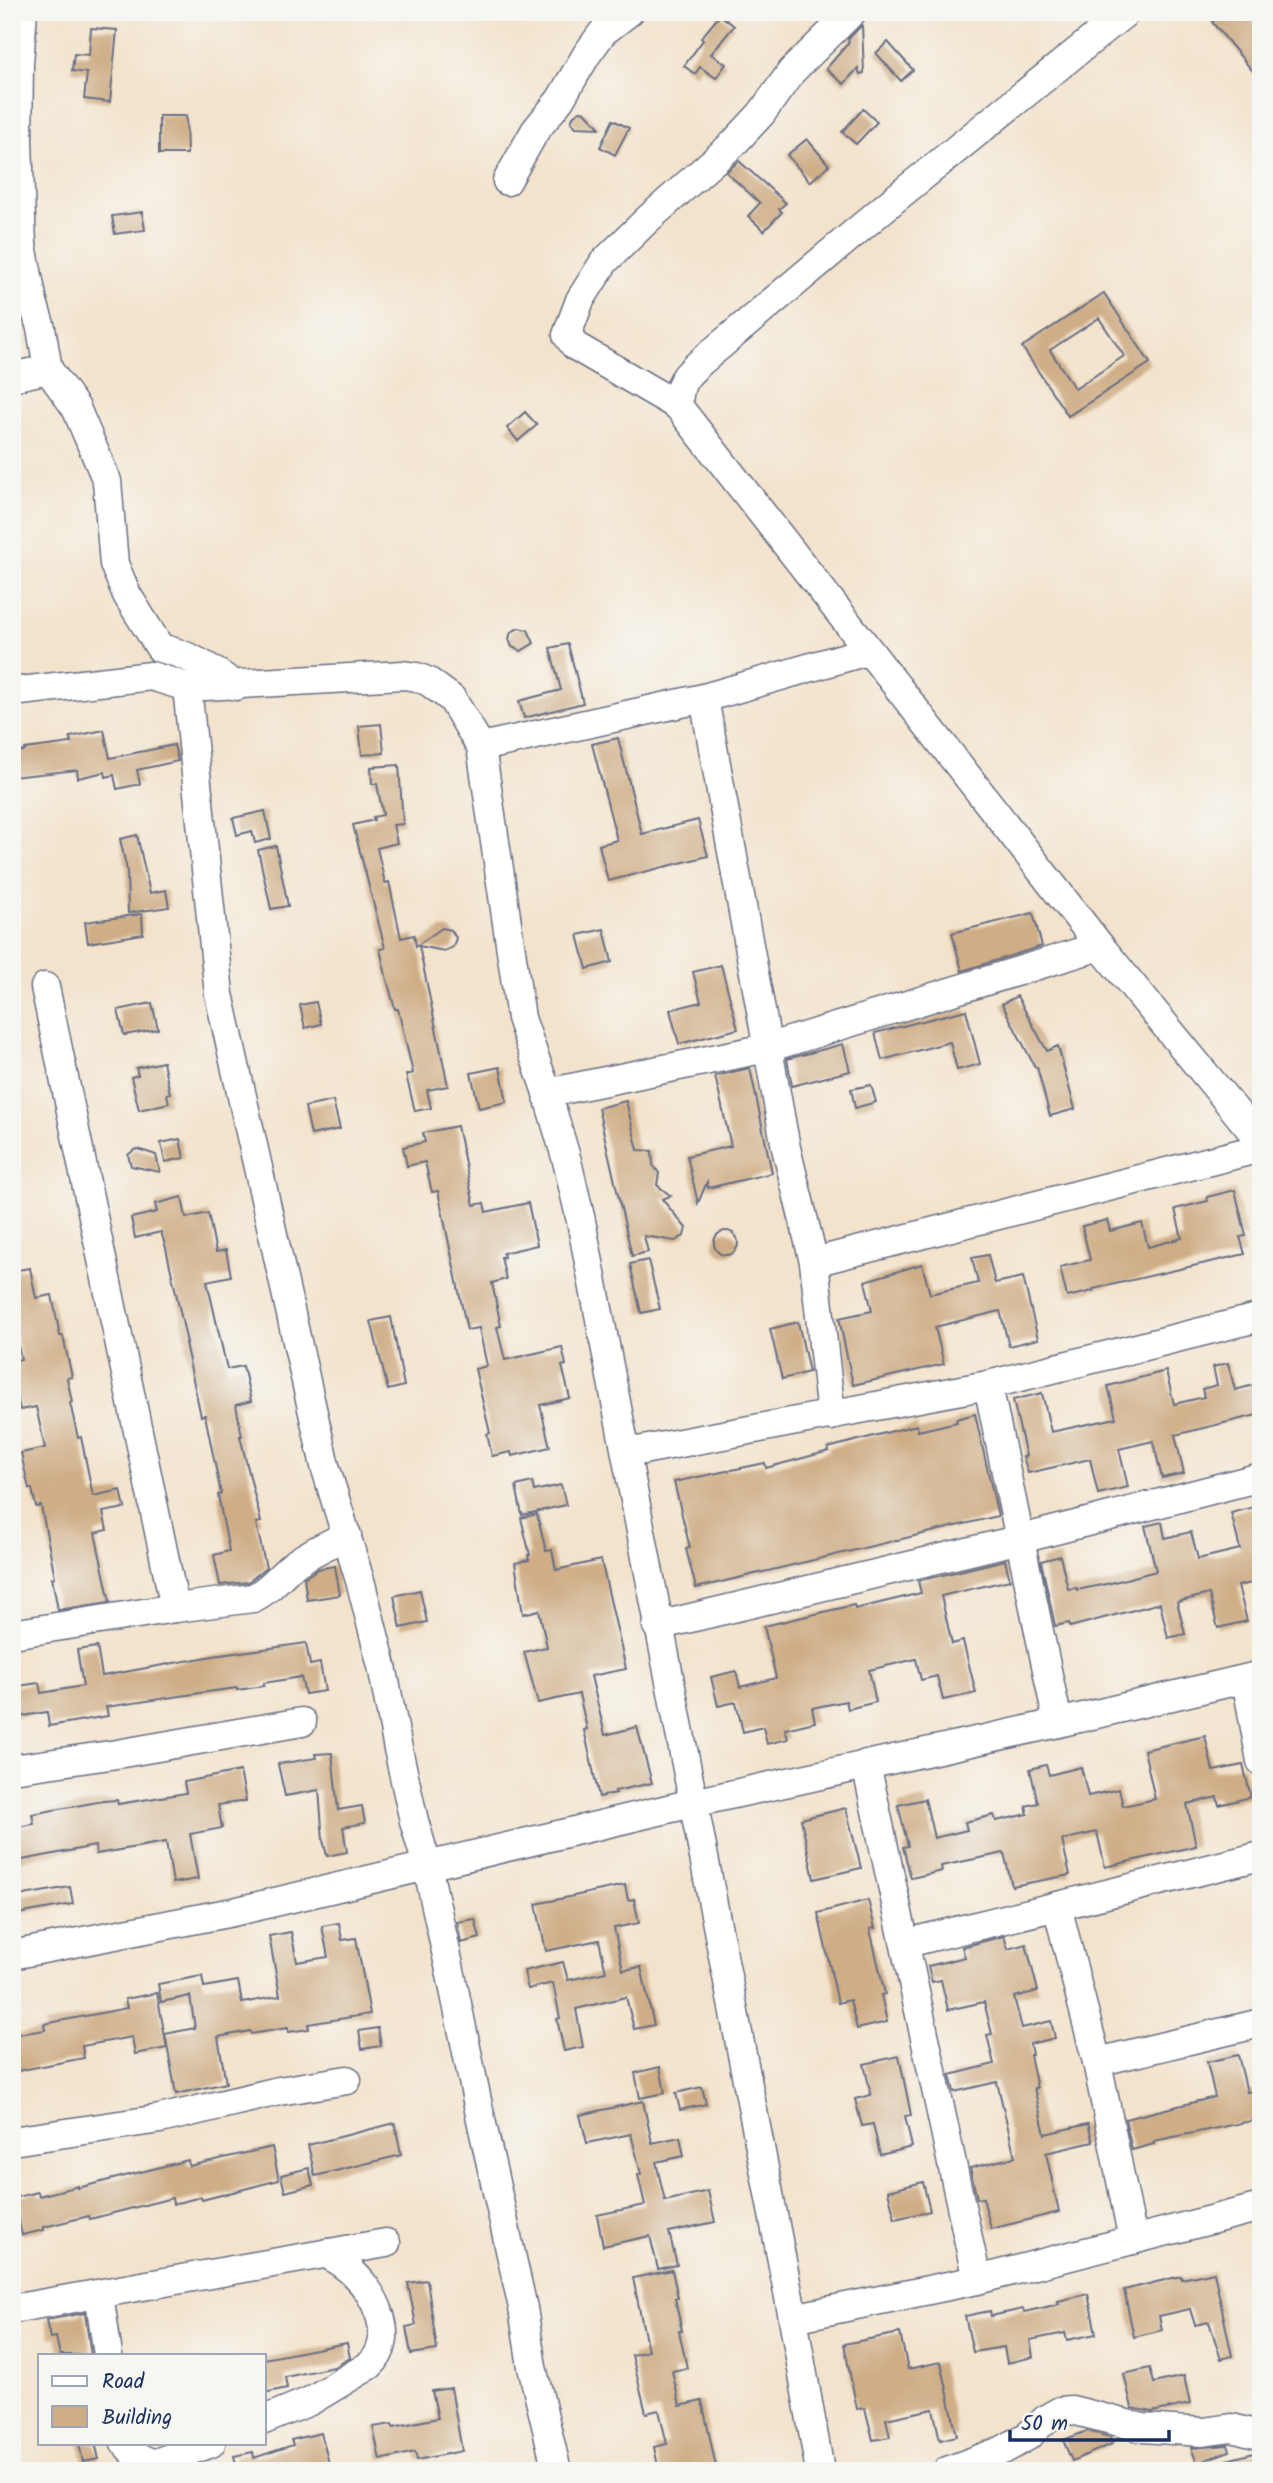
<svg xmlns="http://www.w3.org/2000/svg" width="1273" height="2483" viewBox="0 0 1273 2483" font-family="Kalam,sans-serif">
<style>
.building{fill:#cfae87;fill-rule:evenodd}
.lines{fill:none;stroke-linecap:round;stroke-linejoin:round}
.minor-casing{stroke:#676e84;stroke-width:31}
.minor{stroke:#fff;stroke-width:28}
</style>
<rect width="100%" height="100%" fill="#f6f6f2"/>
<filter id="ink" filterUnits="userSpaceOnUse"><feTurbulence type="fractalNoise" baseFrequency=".0143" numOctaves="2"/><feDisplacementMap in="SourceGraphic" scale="14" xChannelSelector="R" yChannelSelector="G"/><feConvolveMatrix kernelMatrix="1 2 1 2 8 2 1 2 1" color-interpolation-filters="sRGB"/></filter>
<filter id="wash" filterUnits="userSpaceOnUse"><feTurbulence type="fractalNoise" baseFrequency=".00686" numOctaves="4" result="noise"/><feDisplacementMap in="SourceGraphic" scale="28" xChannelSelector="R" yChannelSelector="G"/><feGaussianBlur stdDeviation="1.57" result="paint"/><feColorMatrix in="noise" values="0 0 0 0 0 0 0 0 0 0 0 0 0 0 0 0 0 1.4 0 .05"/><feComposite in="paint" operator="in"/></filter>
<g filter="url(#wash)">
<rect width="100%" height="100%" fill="#f3e3cc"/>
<g id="blocks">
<!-- building -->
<g class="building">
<path d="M1223,12H1261V81L1212,22Z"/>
<path d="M720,15L734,26L711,54L726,64L716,78L700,67L695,74L684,66L703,40L701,38Z"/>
<path d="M862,25L864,73L860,74L858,68L844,84L826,69L849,42L848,39Z"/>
<path d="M91,28L117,30L110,102L84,99L87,73L72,71L74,54L89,55Z"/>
<path d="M888,42L913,70L901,81L876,53Z"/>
<path d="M863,109L877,122L856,144L842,132Z"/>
<path d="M580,111L585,112L600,128L576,127L571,122L574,115Z"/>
<path d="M159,116H186L187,154H159Z"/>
<path d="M613,120L629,128L615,155L600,147Z"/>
<path d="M807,139L829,165L810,182L787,155Z"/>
<path d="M739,161L786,203L779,209L782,212L764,231L748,216L760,203L726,172Z"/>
<path d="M142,212L145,230L115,234L112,216Z"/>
<path d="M1104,293L1150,363L1068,416L1022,347ZM1099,318L1124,356L1075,389L1050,350Z"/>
<path d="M525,412L537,425L518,441L507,428Z"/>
<path d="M519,628L528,630L534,643L521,651L512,647L509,639L511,632Z"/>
<path d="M568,644L583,703L524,718L519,701L561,690L550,648Z"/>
<path d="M381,724L384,753L362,755L359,726Z"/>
<path d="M104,730L110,758L174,745L178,761L137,770L140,784L117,789L114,775L106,777L105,772L78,778L77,770L12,777V753L25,751V749L71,743L70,737Z"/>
<path d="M618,738L642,834L698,820L708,856L608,881L599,845L617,840L592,744Z"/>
<path d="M399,765L403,824L393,825L397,843L377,848L385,883L389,882L401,938L414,935L416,946L442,928L451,930L456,938L453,947L444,951L419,946L448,1086L427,1090L431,1108L415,1111L406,1075L413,1073L398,1009H395L386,976L380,949L385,948L353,825L374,820L373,817L383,815L377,784H372L371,767Z"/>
<path d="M265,811L271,839L255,843L252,831L237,835L233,818Z"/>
<path d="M137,835L150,893L166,890L169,907L128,913L127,870L120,839Z"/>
<path d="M276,846L288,906L271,909L258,850Z"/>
<path d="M1033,913L1042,946L962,971L952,933Z"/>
<path d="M142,914L143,934L88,943L85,922Z"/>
<path d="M604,929L612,962L587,969L578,935Z"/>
<path d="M721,965L738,1029L679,1044L670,1010L701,1002L693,972Z"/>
<path d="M1017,996L1047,1051L1058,1046L1075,1109L1050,1116L1037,1067H1035L1002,1004Z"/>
<path d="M316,1002L321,1024L305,1028L300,1005Z"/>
<path d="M152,1003L158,1029L124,1035L118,1010Z"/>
<path d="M966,1010L980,1064L957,1070L950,1042L882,1060L875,1033Z"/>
<path d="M843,1044L850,1071L792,1086L787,1059Z"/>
<path d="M163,1062L170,1093L167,1094L169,1103L139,1110L131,1077L138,1075L136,1068Z"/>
<path d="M500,1067L507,1102L479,1108L471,1073Z"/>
<path d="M750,1068L772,1173L708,1188L707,1182L698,1203L687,1156L731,1146L715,1076Z"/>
<path d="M871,1085L876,1102L855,1108L851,1089Z"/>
<path d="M333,1101L340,1129L311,1135L305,1107Z"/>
<path d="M626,1101L638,1150L652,1151L653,1165L659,1173L657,1185L671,1196L662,1199L686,1228L684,1236L675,1241L644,1236L648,1252L632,1256L598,1108Z"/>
<path d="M457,1126L474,1205L484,1203L486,1212L528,1203L537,1245L503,1253L504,1257H501L506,1279L492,1283L501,1326L497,1327L505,1360L562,1347L566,1365L562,1366L570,1398L540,1405L550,1447L512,1456L511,1452L492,1456L487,1434L490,1433L475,1369L487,1366L479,1328L467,1330L438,1191L432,1192L425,1162L407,1166L403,1147L425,1142L423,1133Z"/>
<path d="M180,1139L184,1158L165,1162L161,1143Z"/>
<path d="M138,1149L156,1155L160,1172L131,1166L128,1155L134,1150Z"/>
<path d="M1235,1190L1246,1236L1240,1237L1245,1254L1093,1289V1291L1067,1297L1060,1267L1090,1260L1082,1226L1107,1220L1110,1231L1142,1223L1148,1247L1182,1238L1175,1209L1208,1201L1207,1197Z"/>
<path d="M182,1197L186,1218L208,1213L216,1252L226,1250L231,1276L207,1281L227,1369L243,1366L251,1401L236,1405L242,1436H240L261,1522L256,1523L266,1568L248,1582L220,1585L214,1555L229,1551L218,1495L221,1494L205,1415L201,1416L185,1343H187L166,1248L161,1232L135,1238L131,1218L157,1212L155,1204Z"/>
<circle cx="726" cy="1243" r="12"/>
<path d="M988,1255L995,1283L1023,1277L1038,1339L1009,1346L1000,1311L935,1327L944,1364L853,1385L839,1318L872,1311L865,1281L922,1264L930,1294L978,1283L972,1258Z"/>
<path d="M648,1260L660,1309L641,1313L630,1264Z"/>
<path d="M30,1268L36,1298L52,1295L60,1336H63L72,1377L67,1378L72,1402L70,1403L78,1438L81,1437L93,1496L121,1490L125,1508L103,1512L107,1530L95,1533L110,1602L58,1610L52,1578L55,1577L41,1506L36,1507L32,1489H29L21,1453L45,1448L36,1407L20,1410L12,1371V1361L21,1359L12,1320V1271Z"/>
<path d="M391,1317L404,1386L388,1390L371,1321Z"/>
<path d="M798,1322L809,1372L782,1379L770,1329Z"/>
<path d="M1228,1363L1235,1390L1261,1383V1414L1175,1435L1184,1473L1162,1478L1153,1441L1119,1449L1128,1487L1098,1494L1090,1459L1028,1473L1023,1457L1026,1456L1013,1400L1042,1393L1051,1432L1116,1418L1108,1386L1166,1371L1174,1404L1204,1397L1202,1389L1217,1385L1213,1367Z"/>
<path d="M975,1414L998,1516L696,1588L686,1549L690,1548L674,1482L765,1463L766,1468L829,1451L828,1448L889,1432L917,1425L918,1431L957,1422L956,1419Z"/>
<path d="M532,1482L534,1491L561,1485L566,1505L522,1515L516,1486Z"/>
<path d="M1258,1506L1261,1517V1581L1238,1586L1247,1621L1218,1628L1209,1594L1177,1602L1185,1634L1168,1638L1160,1603L1070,1627L1069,1623L1055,1626L1041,1561L1060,1556L1068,1589L1077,1588V1590L1111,1583L1156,1571L1145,1526L1162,1522L1165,1538L1191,1532L1198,1559L1240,1549L1231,1513Z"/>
<path d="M537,1514L546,1551L552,1550L556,1570L601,1560L626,1669L591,1676L605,1735L637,1727L652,1783L615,1791L616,1793L599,1797L585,1734L584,1730L587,1729L579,1694L538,1703L524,1652L547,1647L539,1610L523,1614L515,1563L529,1560L528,1555H530L521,1518Z"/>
<path d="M1005,1560L1010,1580L941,1596L952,1644L963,1641L976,1693L943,1700L937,1676L921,1680L916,1659L869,1670L876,1702L848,1709L846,1701L812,1708L815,1722L785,1729L788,1739L767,1744L763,1727L743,1732L736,1702L718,1706L711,1677L736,1671L740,1687L776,1678L764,1626L854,1605L855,1609L921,1593L918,1581Z"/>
<path d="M335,1566L340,1595L307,1600L304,1578L318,1569Z"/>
<path d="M420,1590L427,1622L401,1628L394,1596Z"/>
<path d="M306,1643L310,1665L320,1663L325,1691L305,1694L301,1677L264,1683V1686L237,1690V1688L207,1692L106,1707L108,1716L49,1726L47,1712L12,1718V1687L39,1683L41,1693L83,1686L77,1650L97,1647L102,1676L213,1656Z"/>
<path d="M1205,1736L1213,1771L1243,1765L1251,1797L1219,1805L1217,1797L1187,1804L1196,1846L1105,1867L1097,1832L1062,1840L1070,1875L1012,1886L1004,1853L941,1866L942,1871L911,1878L903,1847L908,1846L898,1805L925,1799L934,1838L967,1830L965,1822L994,1815L996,1821L1028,1814L1026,1806L1038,1803L1030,1769L1046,1765L1049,1775L1081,1767L1088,1796L1119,1789L1123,1806L1155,1799L1144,1750Z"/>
<path d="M332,1753L338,1810L362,1806L365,1823L343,1827L347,1852L327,1856L323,1840L319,1790L285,1796L278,1764L316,1758L315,1754Z"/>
<path d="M240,1771L246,1801L218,1805L222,1828L190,1834L198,1879L173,1883L166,1842L96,1854L95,1846L12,1862V1828L34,1824L32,1814L103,1801L117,1800L118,1804L186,1793L184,1782Z"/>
<path d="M846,1808L861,1868L814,1879L801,1819Z"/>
<path d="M625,1885L628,1900L634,1899L639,1923L614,1928L623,1970L641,1967L654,2025L634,2029L626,1997L576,2009L583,2047L564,2051L557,2019L560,2018L553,1983L528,1989L524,1971L563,1962L568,1980L606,1972L599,1940L546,1951L536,1904Z"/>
<path d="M70,1887L73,1904L12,1915V1897Z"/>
<path d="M868,1900L875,1928L870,1929L885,1994L881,1995L887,2022L857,2029L850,2000L838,2003L818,1913Z"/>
<path d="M475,1919L480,1938L461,1943L457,1922Z"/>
<path d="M339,1923L342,1940L356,1938L370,2014L308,2024L309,2029L288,2032V2028L251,2034L250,2031L218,2037L226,2083L176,2094L165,2034L195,2028L190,1996L161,2002L158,1984L202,1976L204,1987L238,1981L242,2003L280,1996L269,1936L291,1932L297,1962L328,1957L322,1926Z"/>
<path d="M1004,1936L1008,1949L1026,1944L1038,1991L1014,1997L1022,2028L1051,2021L1055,2038L1030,2044L1032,2055H1030L1037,2088H1034L1045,2134L1088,2124L1093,2142L1046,2153L1059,2212L991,2229L983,2198L977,2199L970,2168L1015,2157L997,2082L954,2092L950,2075L994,2064L987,2035L992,2034L984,2002L948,2010L941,1980L932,1982L928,1966L965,1957L962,1947Z"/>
<path d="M157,1993L167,2048L135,2054L132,2037L82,2046L84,2058L12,2072V2035L45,2030L44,2024L127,2008L125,1999Z"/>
<path d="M378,2028L381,2046L362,2049L359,2031Z"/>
<path d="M1238,2055L1247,2092L1261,2089V2119L1154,2141V2144L1132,2150L1125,2119L1215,2097L1207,2062Z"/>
<path d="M899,2056L911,2115L905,2116L912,2147L880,2155L873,2124L862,2126L855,2099L871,2095L864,2064Z"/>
<path d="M660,2067L665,2093L640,2098L635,2073Z"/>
<path d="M702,2087L706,2104L680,2110L676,2093Z"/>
<path d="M643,2101L652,2143L680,2137L684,2156L656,2162L665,2201L708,2191L715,2222L669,2232L677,2265L658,2269L650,2236L603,2246L597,2215L645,2205L638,2175L641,2174L631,2134L587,2143L580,2115Z"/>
<path d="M395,2123L401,2155L315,2176L308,2145Z"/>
<path d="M272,2147L279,2180L202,2200L201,2197L173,2204L172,2198L90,2219L89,2216L44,2227V2230L22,2235L13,2198L38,2192L39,2196L78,2186V2188L188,2160L189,2166Z"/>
<path d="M309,2168L313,2185L285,2192L281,2175Z"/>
<path d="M923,2182L930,2211L895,2219L888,2191Z"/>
<path d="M672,2270L678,2298H675L682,2331H679L687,2368L672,2371L680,2406L702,2401L717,2471H659L654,2447L667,2444L659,2410L646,2413L632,2355L648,2351L633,2278Z"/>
<path d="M1214,2272L1232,2356L1221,2359L1209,2322L1195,2325L1190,2309L1159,2316L1162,2330L1134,2337L1124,2290L1181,2276L1182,2279Z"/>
<path d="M427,2280L437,2350L411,2354L406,2327L416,2325L408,2283Z"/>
<path d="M1088,2294L1096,2334L1067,2340L1065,2333L1030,2340L1033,2357L1007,2363L1004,2347L973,2352L965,2316L990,2311L991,2316L1023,2309L1024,2312L1059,2304L1058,2301Z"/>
<path d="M85,2313L91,2355H60L56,2337L50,2338L46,2320Z"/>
<path d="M900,2333L908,2369L941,2362L957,2436L940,2440L933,2409L886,2419L890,2437L873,2440L865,2408L857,2409L844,2344Z"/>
<path d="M347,2343L350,2358L334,2367L285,2377L287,2388L264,2393V2359Z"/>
<path d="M1150,2368L1154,2383L1184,2376L1190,2404L1152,2412L1132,2408L1124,2374Z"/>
<path d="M451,2388L462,2451L417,2460L415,2452L380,2460L373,2427L392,2424L393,2427L438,2418L432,2391Z"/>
<path d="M1087,2431L1110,2437L1112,2444L1072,2461L1063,2440Z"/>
<path d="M321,2433L331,2471H226L225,2467L236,2464L234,2456L253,2452L254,2458L293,2445L291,2440Z"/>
<path d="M79,2443H95L99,2459L83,2462Z"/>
<path d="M1228,2445L1230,2451L1197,2463L1191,2448Z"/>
<path d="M1261,2451V2471H1209L1208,2465Z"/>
</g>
</g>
</g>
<g filter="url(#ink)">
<use href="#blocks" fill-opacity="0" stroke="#676e84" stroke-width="2"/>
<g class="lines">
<!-- minor casing -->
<g class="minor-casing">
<g id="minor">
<path d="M23,12L19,63L18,142L22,245L33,302L41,328L48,369L76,408L107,481L114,564L127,595L160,648C190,655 211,668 236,686"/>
<path d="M852,12L792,71L761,114L733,144L647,220L604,262L580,300L567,335L575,346L678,406L1100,946L1261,1142"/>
<path d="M507,181L535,131L560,100L587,54L603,32L629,12"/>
<path d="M12,377L48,369"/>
<path d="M678,406C679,380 685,376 703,360L896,198L1126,12"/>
<path d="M187,687L219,994L325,1466L361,1584L382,1666L398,1749L414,1821L427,1865L450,1970L480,2115L523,2308L532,2367L557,2471"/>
<path d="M12,692L151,676L187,687L403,675L417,677L429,682L452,699L481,747L521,1018L547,1093L567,1161L581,1221L793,2318L820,2471"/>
<path d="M704,698L867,651"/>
<path d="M481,747L704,698L786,1148L814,1262L831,1416"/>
<path d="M45,987L175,1608"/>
<path d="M547,1093L767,1048L1100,946"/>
<path d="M814,1262L1261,1148"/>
<path d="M988,1385L1058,1723"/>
<path d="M627,1453L988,1385L1261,1317"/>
<path d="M657,1626L1021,1539L1261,1477"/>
<path d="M12,1634L175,1608L253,1598C270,1590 278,1577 292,1566C308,1553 328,1545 347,1535"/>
<path d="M1246,1679L1261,1761"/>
<path d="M866,1764L977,2280"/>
<path d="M12,1769L117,1754L302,1722"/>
<path d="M1057,1906L1097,2062L1133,2240"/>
<path d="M907,1943L1261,1856"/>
<path d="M12,1955L233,1912L693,1803L1058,1723L1261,1675"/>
<path d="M1097,2062L1261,2023"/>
<path d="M12,2141L160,2119L279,2091L347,2080"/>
<path d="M99,2294L108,2355"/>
<path d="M12,2309L386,2243"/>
<path d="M793,2318L977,2280L1261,2207"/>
<path d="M264,2420L310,2401L370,2365C398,2339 376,2295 353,2273C346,2265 335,2260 327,2253"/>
<path d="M125,2443L138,2457L153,2464L211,2443"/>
<path d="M947,2471L1003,2450L1028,2436L1046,2419L1060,2411L1072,2410L1143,2428L1203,2432L1232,2428L1255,2434"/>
</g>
</g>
<!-- minor -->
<use href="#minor" class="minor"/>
</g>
</g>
<!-- margin -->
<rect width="1273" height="2483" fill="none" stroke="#f6f6f2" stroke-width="42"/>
<!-- legend -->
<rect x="38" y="2354" width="228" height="91" fill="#f6f6f2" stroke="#9ea6b7" stroke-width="2"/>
<rect x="52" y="2376" width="35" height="10" fill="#ffffff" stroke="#9ea6b7" stroke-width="2"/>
<text x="102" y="2388" font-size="21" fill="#1b2f5e">Road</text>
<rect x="52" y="2406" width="35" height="21" fill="#cfae87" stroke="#9ea6b7" stroke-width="2"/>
<text x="102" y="2424" font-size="21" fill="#1b2f5e">Building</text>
<!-- scale -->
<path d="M1010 2430v10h159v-10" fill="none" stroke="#1b2f5e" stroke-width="3.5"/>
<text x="1021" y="2430" font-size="21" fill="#1b2f5e" stroke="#f6f6f2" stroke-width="5" paint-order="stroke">50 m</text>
</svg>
